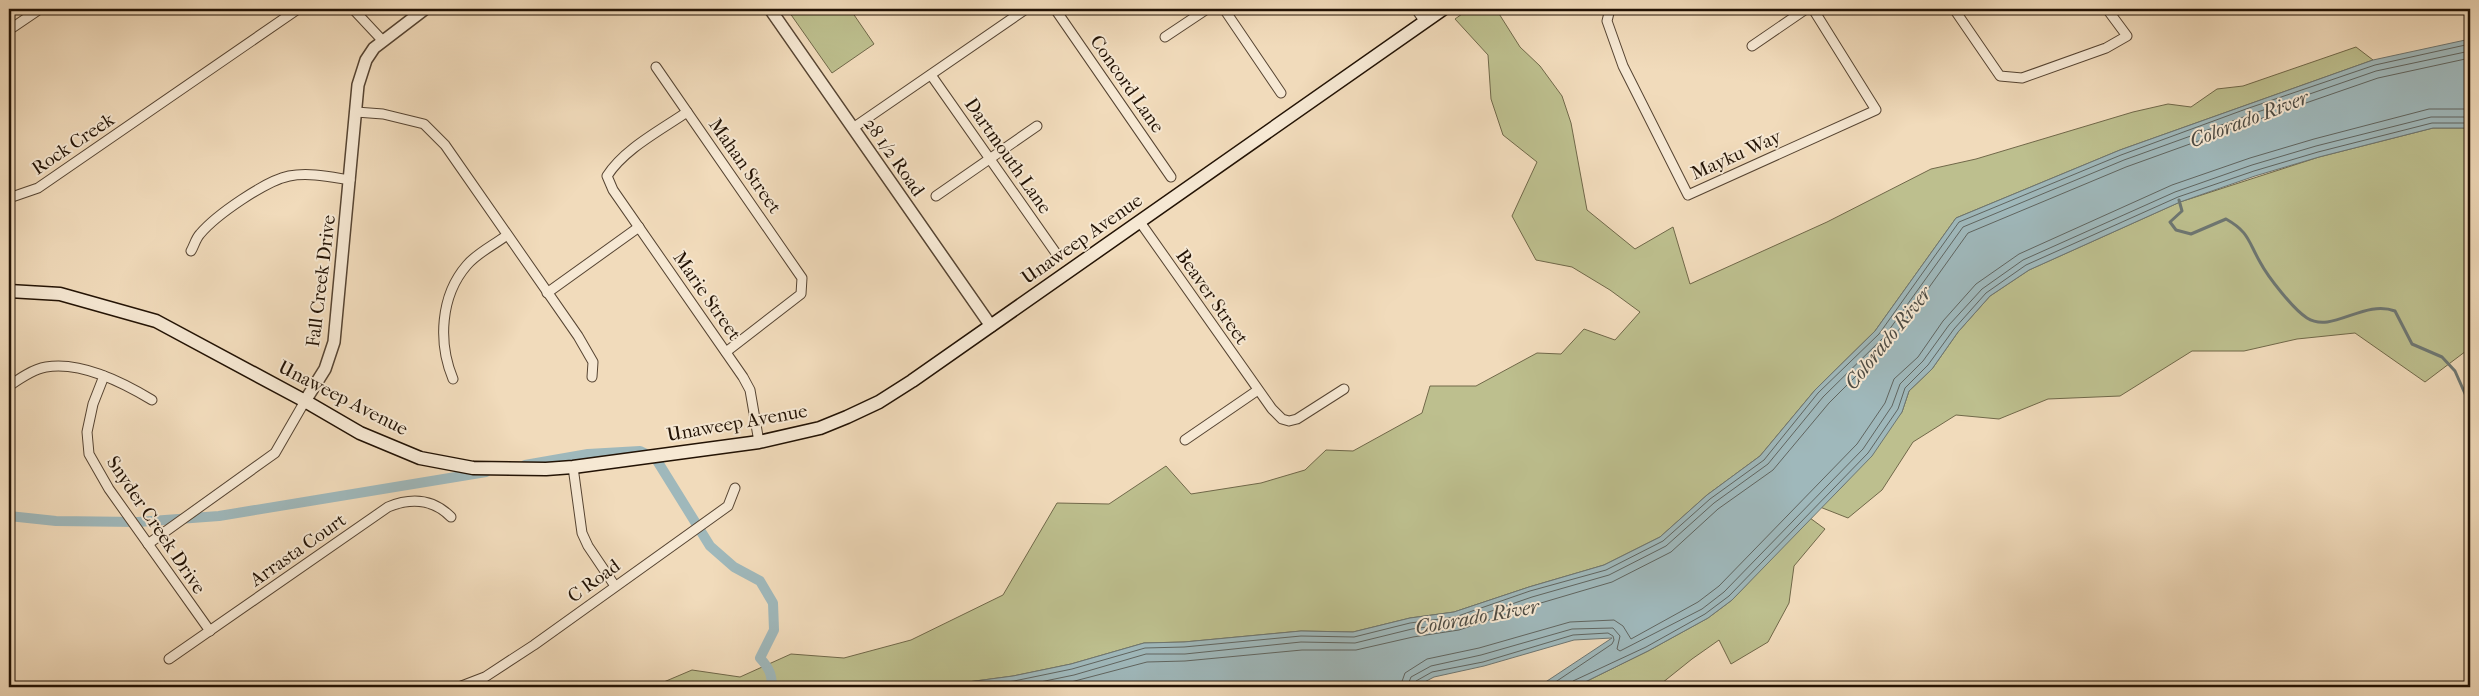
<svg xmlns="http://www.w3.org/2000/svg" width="2479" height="696" viewBox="0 0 2479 696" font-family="'IM FELL French Canon',serif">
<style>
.green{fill:#bdbf8e;stroke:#706849}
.water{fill:#9fb8bb;stroke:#6d7672}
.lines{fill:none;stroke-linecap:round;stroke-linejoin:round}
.shore{stroke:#606560;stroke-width:1}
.stream{stroke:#6d7672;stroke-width:3}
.canal{stroke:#9fb8bb;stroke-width:10}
.minor-casing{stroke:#564432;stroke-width:11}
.tertiary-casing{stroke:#564432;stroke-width:14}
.secondary-casing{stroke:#221204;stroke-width:15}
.minor{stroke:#f6e8d3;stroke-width:9}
.tertiary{stroke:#f6e8d3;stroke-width:11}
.secondary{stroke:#f6e8d3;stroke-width:12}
.labels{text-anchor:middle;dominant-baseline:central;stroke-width:4;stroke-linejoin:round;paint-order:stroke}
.street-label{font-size:19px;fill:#221204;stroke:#f6e8d3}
.water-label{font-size:20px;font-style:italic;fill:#4e4c44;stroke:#f6e8d3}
</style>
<rect width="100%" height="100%" fill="#f1dbbb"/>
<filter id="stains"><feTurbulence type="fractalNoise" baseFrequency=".004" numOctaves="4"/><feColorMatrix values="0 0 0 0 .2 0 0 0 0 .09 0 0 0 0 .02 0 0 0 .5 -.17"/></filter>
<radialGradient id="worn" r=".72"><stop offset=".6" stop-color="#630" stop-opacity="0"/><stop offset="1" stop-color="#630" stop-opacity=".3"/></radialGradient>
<!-- green -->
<g class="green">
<path d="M787,9H850L874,44L832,73Z"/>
<path d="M1469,9H1496L1520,47L1540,66L1562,96L1571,123L1587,210L1635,249L1673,227L1690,284L1827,222L1931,169L1976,159L2133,112L2168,104L2191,107L2217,89L2243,86L2356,47L2373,60L2120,150L1956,218L1875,331L1815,390L1760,456L1707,495L1660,537L1604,565L1529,587L1454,612L1410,618L1353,632L1301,631L1184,642L1144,643L1071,664L1013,676L930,687H652L692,670L740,677L791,654L844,658L911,640L1003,595L1057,503L1109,504L1166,466L1191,494L1261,483L1305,470L1326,450L1353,451L1422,413L1430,386H1476L1537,353L1561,354L1584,329L1615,340L1640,312L1610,290L1572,267L1536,260L1512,216L1537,162L1503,135L1491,99L1488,55L1455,19Z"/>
<path d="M2433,128H2470V348L2425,382L2355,333L2297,339L2244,351H2192L2120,396L2048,399L1999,419L1956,415L1913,442L1882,490L1848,518L1820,507L1842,487L1902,412L1909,391L1932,369L1958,332L1990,296L2029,270L2180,202L2319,157Z"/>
<path d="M1810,518L1825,529L1794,566L1789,603L1768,642L1731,664L1719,640L1692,659L1657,687H1568L1585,682L1648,651L1708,618L1732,600Z"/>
</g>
<!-- water -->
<path class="water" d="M2470,39V128H2433L2319,157L2255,176L2180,202L2029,270L1990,296L1958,332L1932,369L1909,391L1902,412L1872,456L1732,600L1708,618L1648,651L1585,682L1568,687H1538L1612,638L1574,640L1484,666L1434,677L1415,687H930L1013,676L1071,664L1144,643L1184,642L1301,631L1353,632L1410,618L1454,612L1529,587L1604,565L1660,537L1707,495L1760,456L1815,390L1875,331L1956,218L2120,150L2373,60Z"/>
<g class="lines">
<!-- shore -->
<g class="shore">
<path d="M968,687L1014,681L1072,669L1145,648L1184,647L1301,636L1354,637L1410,623L1455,617L1530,591L1606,570L1663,541L1710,499L1764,460L1818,393L1879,334L1959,222L2121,155L2246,109L2375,65L2470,44"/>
<path d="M1016,687L1074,675L1146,654H1185L1301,642L1355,643L1412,629L1457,623L1532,597L1609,575L1666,546L1714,503L1768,464L1823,397L1884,337L1963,227L2124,160L2249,115L2376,71L2470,51"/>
<path d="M1052,687L1147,662L1185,661L1302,650H1356L1413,637L1459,630L1534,605L1612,582L1671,552L1718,509L1773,470L1829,403L1890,342L1968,233L2126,167L2251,122L2378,78L2470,58"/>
<path d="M1400,687L1405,673L1427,659L1479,648L1570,622L1614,620L1623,626L1631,639L1698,602L1719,586L1857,444L1885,403L1894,379L1918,357L1943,321L1976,284L2019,254L2172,185L2250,158L2314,139L2429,109H2470"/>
<path d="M1407,687L1411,677L1431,666L1481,655L1572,629L1613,628L1620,636L1617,649L1620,651L1702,609L1724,592L1863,449L1892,406L1900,384L1923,361L1949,325L1982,289L2023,260L2175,192L2252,165L2316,146L2431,117H2470"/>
<path d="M1414,687L1416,681L1432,672L1483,662L1573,635L1608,633L1613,636L1614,640L1612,644L1548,687"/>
<path d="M1570,687L1573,681L1646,647L1705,614L1729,596L1868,453L1898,409L1905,388L1928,365L1954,329L1986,293L2026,265L2178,197L2254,171L2318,152L2432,123H2470"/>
</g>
<!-- stream -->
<path class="stream" d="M2179,200L2182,211L2170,222L2176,230L2191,234L2226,219C2249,232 2248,241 2260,262C2268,277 2293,309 2307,318C2332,334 2364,299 2395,311L2412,344L2442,357L2455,371L2470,405"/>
<!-- canal -->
<g class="canal">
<path d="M525,465L588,454L640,451L656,459L710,546L734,567L760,581L773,603L774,630L760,658C769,668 772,674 772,687"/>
<path d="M9,516L56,521L138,522L219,516L486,472"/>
</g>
<!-- minor casing -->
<g class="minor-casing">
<g id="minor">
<path d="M353,9L382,40"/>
<path d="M1055,9L1171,177"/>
<path d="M1224,9L1281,93"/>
<path d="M1416,9L1425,22"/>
<path d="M1610,9L1607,21L1623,66L1688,195L1876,110L1813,9"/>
<path d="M1954,9L2000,76L2022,78L2106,48L2127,36L2107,9"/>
<path d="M2260,9H2262"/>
<path d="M9,30L40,9"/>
<path d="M1165,37L1207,9"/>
<path d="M1752,46L1806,9"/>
<path d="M656,67L802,278L801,294L726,352"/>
<path d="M931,75L1058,256"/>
<path d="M356,112L383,114L424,124L445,145L578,336L593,362L592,377"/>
<path d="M687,112C661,130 624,149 607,176L613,190L743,377L750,390L759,442"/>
<path d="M853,128L1026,9"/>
<path d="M936,196L1037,126"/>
<path d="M9,198L38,188L298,9"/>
<path d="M1140,222L1272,409L1282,419L1289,421L1297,419L1344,389"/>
<path d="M191,251C194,246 196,238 200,234C216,215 265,181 289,176C309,172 331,177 350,180"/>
<path d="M547,293L639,227"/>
<path d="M104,376L93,404L87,432L89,454L109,489L210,631"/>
<path d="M453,379C438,343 440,296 467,265C477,253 494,245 507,235"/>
<path d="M9,386C19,379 33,369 46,367C81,361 124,383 152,400"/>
<path d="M1185,440L1258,390"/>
<path d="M573,467L582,533L588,546L615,586"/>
<path d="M148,544L275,453L305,401"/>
<path d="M169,659L388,507C412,497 433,499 451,517"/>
<path d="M459,687L485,677L534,645L728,506L735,488"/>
</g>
</g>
<!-- tertiary casing -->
<g class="tertiary-casing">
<g id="tertiary">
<path d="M770,9L991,326"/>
<path d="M305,401L325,369L334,342L358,85L366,60L374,48L425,9"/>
</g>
</g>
<!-- secondary casing -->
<g class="secondary-casing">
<path id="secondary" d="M9,291L60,294L156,321L305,401L360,433L420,458L473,468L546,469L573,467L759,442L820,428L847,417L879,402L912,381L1443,9"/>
</g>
<!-- minor -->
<use href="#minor" class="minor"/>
<!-- tertiary -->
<use href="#tertiary" class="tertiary"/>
<!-- secondary -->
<use href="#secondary" class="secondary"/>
</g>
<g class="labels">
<!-- street labels -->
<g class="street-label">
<text transform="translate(1127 84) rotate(55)">Concord Lane</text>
<text transform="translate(73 144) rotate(-34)">Rock Creek</text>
<text transform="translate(1736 155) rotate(-24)">Mayku Way</text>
<text transform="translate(1008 156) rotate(55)">Dartmouth Lane</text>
<text transform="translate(894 157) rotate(55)">28 1/2 Road</text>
<text transform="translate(745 166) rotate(55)">Mahan Street</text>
<text transform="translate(1082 239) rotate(-35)">Unaweep Avenue</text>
<text transform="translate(321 281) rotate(-83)">Fall Creek Drive</text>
<text transform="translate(707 296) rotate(55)">Marie Street</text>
<text transform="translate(1212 297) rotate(55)">Beaver Street</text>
<text transform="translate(343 398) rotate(27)">Unaweep Avenue</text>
<text transform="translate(737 423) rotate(-10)">Unaweep Avenue</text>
<text transform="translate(156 525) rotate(56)">Snyder Creek Drive</text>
<text transform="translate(298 550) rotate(-35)">Arrasta Court</text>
<text transform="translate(594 581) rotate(-36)">C Road</text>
</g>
<!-- water labels -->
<g class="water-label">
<text transform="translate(2249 119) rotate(-21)">Colorado River</text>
<text transform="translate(1888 338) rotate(-51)">Colorado River</text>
<text transform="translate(1477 617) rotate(-10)">Colorado River</text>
</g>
</g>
<!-- margin -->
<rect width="2479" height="696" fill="none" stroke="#f1dbbb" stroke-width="30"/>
<rect x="10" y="10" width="2459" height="676" fill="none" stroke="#221204" stroke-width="2.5"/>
<rect x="15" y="15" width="2449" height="666" fill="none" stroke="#221204"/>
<rect width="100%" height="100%" filter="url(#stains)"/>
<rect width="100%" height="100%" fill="url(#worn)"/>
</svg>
